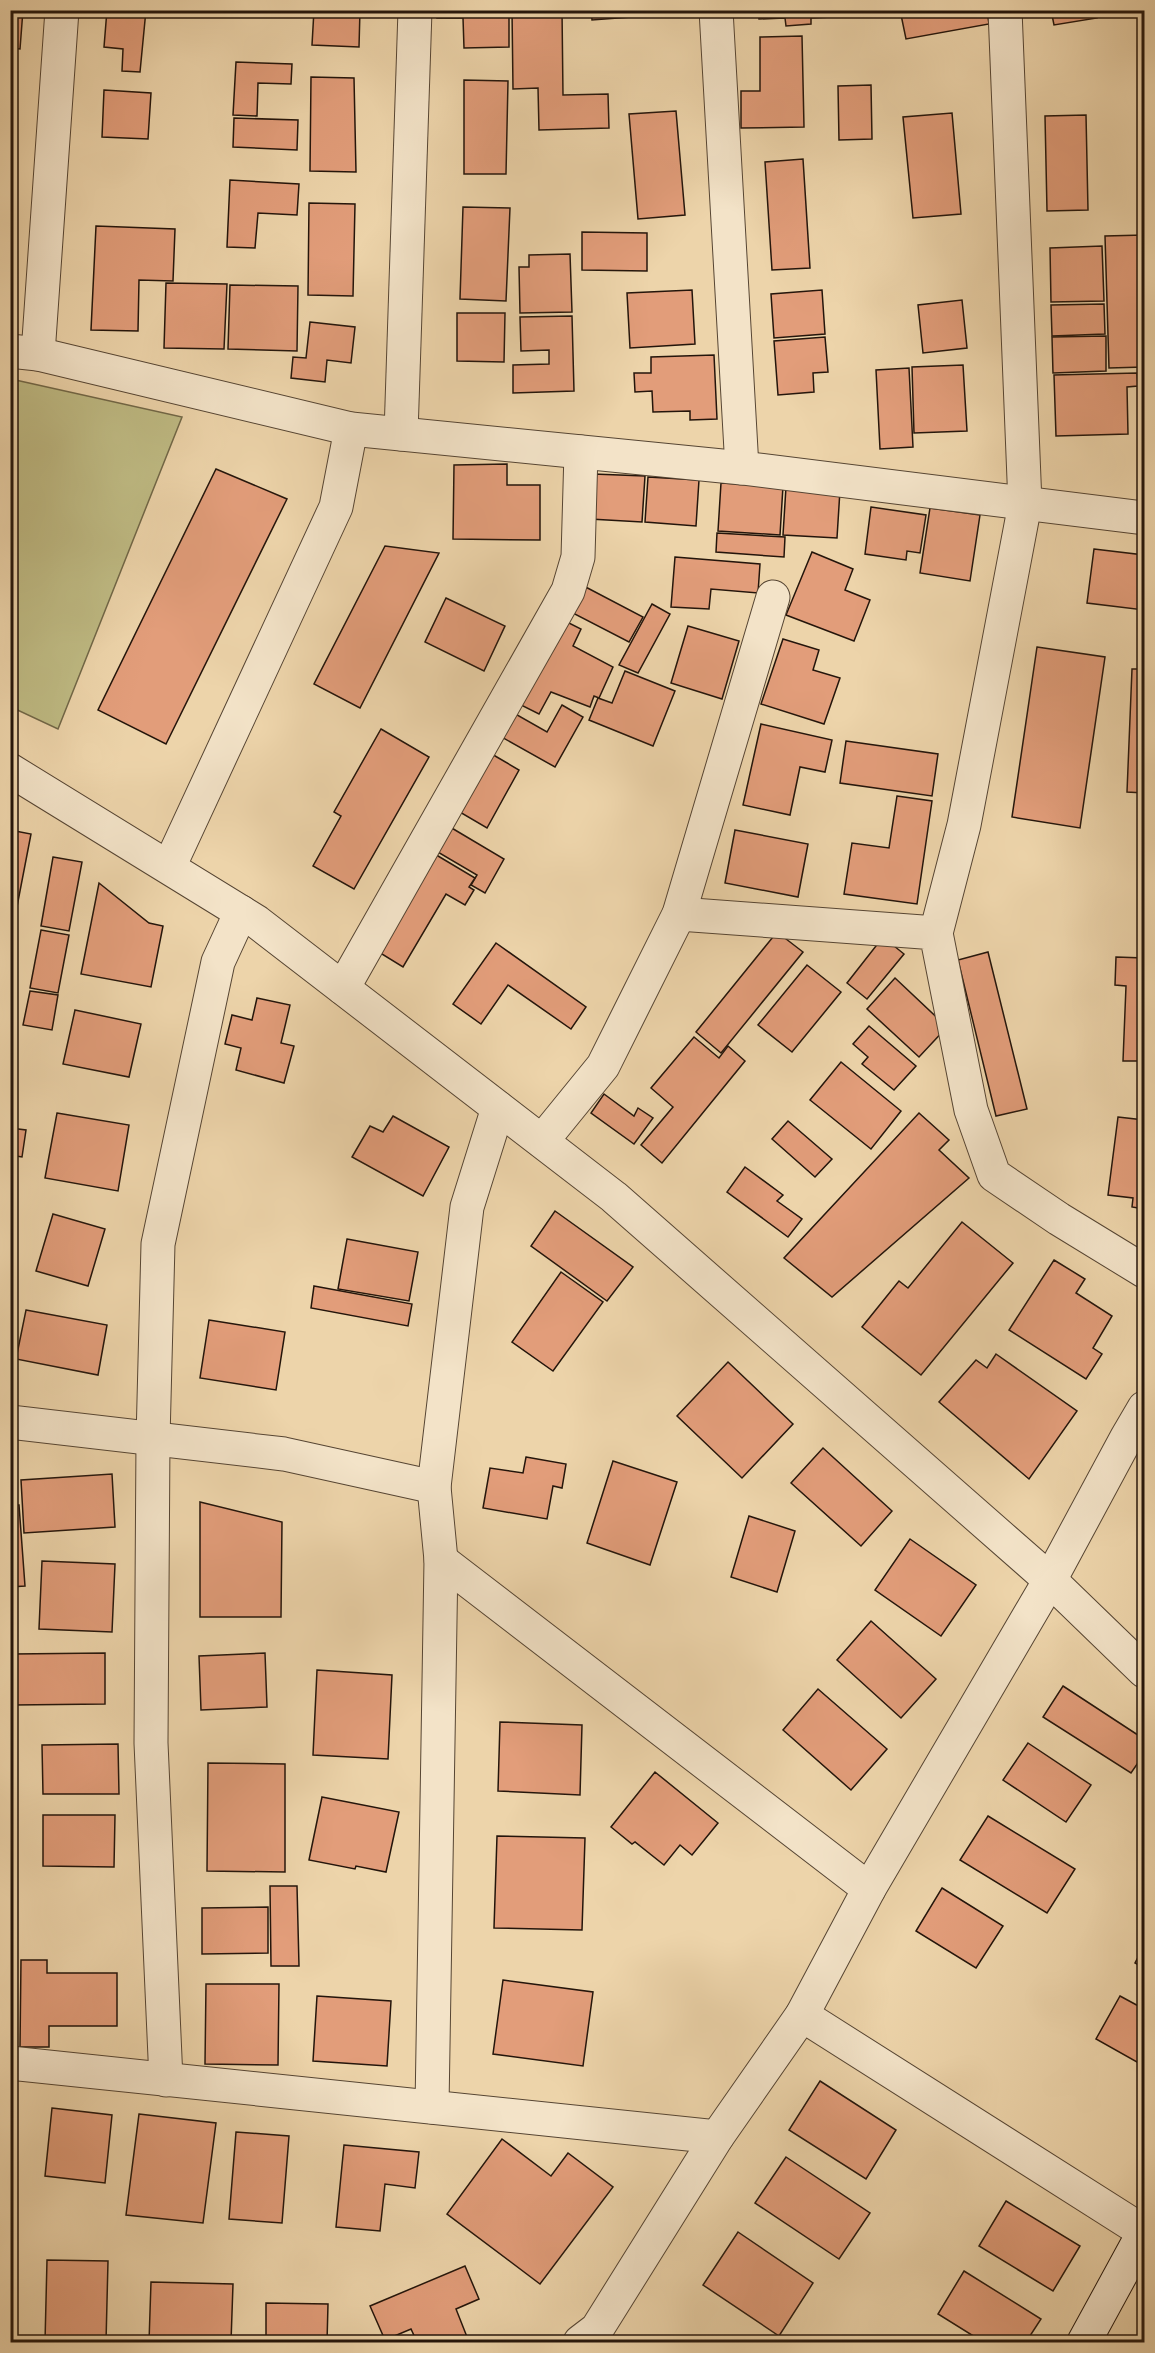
<svg xmlns="http://www.w3.org/2000/svg" width="1155" height="2353" viewBox="0 0 1155 2353" font-family="Cardo,serif">
<style>
.green{fill:#bfbb84;stroke:#726848;stroke-width:1.5}
.building{fill:#e29d7a;stroke:#24150b;stroke-width:1.5}
.lines{fill:none;stroke-linecap:round;stroke-linejoin:round}
.street-casing{stroke:#564533;stroke-width:35}
.secondary-casing{stroke:#24150b;stroke-width:35}
.street{stroke:#f3e3c8;stroke-width:33}
.secondary{stroke:#f3e3c8;stroke-width:33}
</style>
<rect width="100%" height="100%" fill="#edd4aa"/>
<filter id="stains"><feTurbulence type="fractalNoise" baseFrequency=".00333" numOctaves="4"/><feColorMatrix values="0 0 0 0 .2 0 0 0 0 .09 0 0 0 0 .02 0 0 0 .5 -.17"/></filter>
<radialGradient id="worn" r=".72"><stop offset=".6" stop-color="#630" stop-opacity="0"/><stop offset="1" stop-color="#630" stop-opacity=".3"/></radialGradient>
<!-- green -->
<path class="green" d="M11,379L182,417L58,729L11,707Z"/>
<!-- building -->
<g class="building">
<path d="M10,10H23L20,49L10,48Z"/>
<path d="M107,10H146L140,72L122,71L123,49L104,47Z"/>
<path d="M314,10H360L359,47L312,45Z"/>
<path d="M437,10H509V47L464,48L463,18H437Z"/>
<path d="M512,10H562L563,95L608,94L609,128L539,130L538,88L513,89Z"/>
<path d="M591,10H671V14L592,20Z"/>
<path d="M758,10H832V17L811,18V24L786,26L785,18L759,19Z"/>
<path d="M900,10H987L989,24L906,39Z"/>
<path d="M1051,10H1095L1097,18L1054,25Z"/>
<path d="M802,36L804,127L741,128V91H760V37Z"/>
<path d="M236,62L292,64L291,84L258,83L257,116L233,115Z"/>
<path d="M311,77L354,78L356,172L310,171Z"/>
<path d="M464,80L508,81L506,174H464Z"/>
<path d="M871,85L872,139L839,140L838,86Z"/>
<path d="M104,90L151,93L148,139L102,137Z"/>
<path d="M676,111L685,215L638,219L629,114Z"/>
<path d="M952,113L961,214L913,218L903,117Z"/>
<path d="M1086,115L1088,210L1047,211L1045,116Z"/>
<path d="M234,118L298,120L297,150L233,147Z"/>
<path d="M10,128H16L10,178Z"/>
<path d="M803,159L810,268L772,270L765,162Z"/>
<path d="M230,180L299,184L297,215L258,213L255,248L227,247Z"/>
<path d="M309,203L355,204L353,296L308,295Z"/>
<path d="M463,207L510,208L506,301L460,299Z"/>
<path d="M96,226L175,229L173,281L139,280L138,331L91,330Z"/>
<path d="M582,232L647,233V271L582,270Z"/>
<path d="M1144,235V367L1109,368L1105,236Z"/>
<path d="M1102,246L1104,301L1051,302L1050,248Z"/>
<path d="M570,254L572,312L520,313L519,267H529V255Z"/>
<path d="M166,283L227,284L224,349L164,348Z"/>
<path d="M230,285L298,286L297,351L228,349Z"/>
<path d="M692,290L695,344L630,348L627,293Z"/>
<path d="M822,290L825,334L774,338L771,294Z"/>
<path d="M962,300L967,348L923,353L918,305Z"/>
<path d="M1104,304L1105,334L1052,336L1051,305Z"/>
<path d="M457,313H505L504,362L457,361Z"/>
<path d="M572,316L574,391L513,393V365L549,364V350L521,351L520,317Z"/>
<path d="M310,322L355,327L351,363L327,360L325,382L291,378L293,357L306,358Z"/>
<path d="M1106,336V371L1053,373L1052,337Z"/>
<path d="M825,337L828,372L813,373L814,392L778,395L774,341Z"/>
<path d="M714,355L717,419L690,420V411L653,412L652,391L635,392L634,373H651V357Z"/>
<path d="M963,365L967,431L914,433L912,367Z"/>
<path d="M909,368L913,447L880,449L876,370Z"/>
<path d="M1137,373L1138,386L1127,387L1128,434L1056,436L1054,375Z"/>
<path d="M507,464V485H540V540L453,539L454,465Z"/>
<path d="M216,469L287,499L166,744L98,710Z"/>
<path d="M593,474L645,476L642,522L590,519Z"/>
<path d="M648,477L699,480L696,526L645,522Z"/>
<path d="M721,483L783,486L780,535L718,531Z"/>
<path d="M786,487L840,490L837,538L783,535Z"/>
<path d="M871,507L926,515L920,553L907,551L906,560L865,554Z"/>
<path d="M930,508L980,515L970,581L920,573Z"/>
<path d="M717,533L785,537L784,557L716,552Z"/>
<path d="M385,546L439,553L360,708L314,684Z"/>
<path d="M1094,549L1144,555V610L1087,603Z"/>
<path d="M812,552L853,569L845,590L870,600L854,641L786,615Z"/>
<path d="M675,557L760,564L758,593L711,589L709,609L671,607Z"/>
<path d="M578,583L643,617L629,642L565,609Z"/>
<path d="M446,598L505,626L484,671L425,642Z"/>
<path d="M652,604L670,614L638,673L619,665Z"/>
<path d="M559,618L581,629L573,646L613,667L599,698L594,696L590,707L551,692L539,714L515,702Z"/>
<path d="M688,626L739,641L722,699L671,683Z"/>
<path d="M783,639L819,650L813,670L840,678L824,724L761,704Z"/>
<path d="M1037,647L1105,657L1080,828L1012,817Z"/>
<path d="M1132,669H1144V793L1127,792Z"/>
<path d="M625,671L675,691L653,746L589,720L598,698L612,703Z"/>
<path d="M562,705L583,717L555,767L498,735L512,712L547,732Z"/>
<path d="M761,724L832,740L825,772L800,767L790,815L743,805Z"/>
<path d="M381,729L429,757L354,889L313,866L341,816L334,812Z"/>
<path d="M846,741L938,754L932,796L840,783Z"/>
<path d="M490,753L519,770L487,828L458,811Z"/>
<path d="M897,796L932,801L917,904L844,894L852,843L889,848Z"/>
<path d="M450,827L504,859L485,893L471,885L477,875L436,851Z"/>
<path d="M10,830L31,834L15,917L10,916Z"/>
<path d="M735,830L808,844L798,897L725,883Z"/>
<path d="M433,853L475,878L469,887L474,890L465,905L446,894L403,967L377,951Z"/>
<path d="M53,857L82,862L69,931L41,926Z"/>
<path d="M99,883L149,923L163,926L151,987L81,974Z"/>
<path d="M10,925L16,927L10,950Z"/>
<path d="M41,930L69,935L58,993L30,988Z"/>
<path d="M777,932L803,952L721,1053L696,1032Z"/>
<path d="M883,937L904,954L867,999L847,983Z"/>
<path d="M496,943L586,1007L571,1029L508,985L481,1024L453,1004Z"/>
<path d="M988,952L1027,1109L996,1116L958,960Z"/>
<path d="M1116,957L1144,958V1061H1123L1126,986L1115,985Z"/>
<path d="M807,965L841,992L792,1052L758,1025Z"/>
<path d="M895,978L947,1027L919,1057L867,1009Z"/>
<path d="M30,991L58,995L52,1030L23,1025Z"/>
<path d="M257,998L290,1005L281,1043L294,1046L284,1083L236,1070L241,1048L225,1044L232,1015L252,1020Z"/>
<path d="M75,1010L141,1024L129,1077L63,1064Z"/>
<path d="M869,1026L916,1066L894,1090L862,1064L868,1057L853,1044Z"/>
<path d="M694,1037L719,1058L728,1046L745,1061L662,1163L641,1145L673,1107L651,1088Z"/>
<path d="M841,1062L901,1111L871,1149L810,1100Z"/>
<path d="M604,1094L634,1116L638,1108L653,1118L634,1144L591,1113Z"/>
<path d="M57,1113L129,1125L118,1191L45,1178Z"/>
<path d="M919,1113L949,1140L939,1150L969,1178L832,1297L784,1258Z"/>
<path d="M393,1116L449,1147L423,1196L352,1157L370,1126L383,1132Z"/>
<path d="M1118,1117L1144,1120V1209L1132,1207L1133,1198L1108,1195Z"/>
<path d="M788,1121L832,1159L815,1177L772,1139Z"/>
<path d="M10,1128L26,1130L22,1157L10,1155Z"/>
<path d="M745,1167L783,1195L777,1201L802,1219L788,1237L727,1192Z"/>
<path d="M555,1211L633,1267L607,1301L531,1246Z"/>
<path d="M53,1214L105,1229L88,1286L36,1271Z"/>
<path d="M962,1222L1013,1263L921,1375L862,1327L899,1281L908,1288Z"/>
<path d="M347,1239L418,1252L409,1301L338,1289Z"/>
<path d="M1054,1260L1085,1279L1076,1293L1112,1316L1093,1348L1102,1354L1086,1379L1009,1330Z"/>
<path d="M561,1272L603,1302L553,1371L512,1342Z"/>
<path d="M314,1286L412,1304L408,1326L311,1308Z"/>
<path d="M26,1310L107,1325L98,1375L16,1359Z"/>
<path d="M209,1320L285,1332L276,1390L200,1378Z"/>
<path d="M996,1354L1077,1411L1029,1479L939,1402L976,1360L987,1368Z"/>
<path d="M728,1362L793,1424L742,1478L677,1416Z"/>
<path d="M823,1448L892,1511L861,1546L791,1483Z"/>
<path d="M526,1457L566,1464L562,1488L553,1486L547,1519L483,1508L490,1468L523,1473Z"/>
<path d="M613,1461L677,1482L650,1565L587,1543Z"/>
<path d="M112,1474L115,1527L24,1533L21,1480Z"/>
<path d="M200,1502L282,1522L281,1617H200Z"/>
<path d="M10,1505H19L25,1586L10,1587Z"/>
<path d="M749,1516L795,1531L777,1592L731,1577Z"/>
<path d="M910,1539L976,1585L941,1636L875,1590Z"/>
<path d="M42,1561L115,1564L112,1632L39,1629Z"/>
<path d="M871,1621L936,1679L901,1718L837,1660Z"/>
<path d="M105,1653V1704L13,1705V1654Z"/>
<path d="M265,1653L267,1707L201,1710L199,1656Z"/>
<path d="M317,1670L392,1675L388,1759L313,1755Z"/>
<path d="M1063,1686L1144,1739V1754L1131,1773L1043,1717Z"/>
<path d="M818,1689L887,1749L851,1790L783,1730Z"/>
<path d="M500,1722L582,1725L580,1795L498,1791Z"/>
<path d="M1028,1743L1091,1785L1066,1822L1003,1780Z"/>
<path d="M118,1744L119,1794H43L42,1745Z"/>
<path d="M208,1763L285,1764V1872L207,1871Z"/>
<path d="M655,1772L718,1823L692,1855L680,1845L664,1865L635,1842L632,1844L611,1827Z"/>
<path d="M322,1797L399,1812L386,1872L356,1866L355,1869L309,1860Z"/>
<path d="M43,1815H115L114,1867L43,1866Z"/>
<path d="M988,1816L1075,1869L1047,1913L960,1860Z"/>
<path d="M497,1836L585,1838L582,1930L494,1928Z"/>
<path d="M270,1886H297L299,1966H271Z"/>
<path d="M942,1888L1003,1926L976,1968L916,1931Z"/>
<path d="M268,1907V1953L202,1954V1908Z"/>
<path d="M1144,1946V1968L1135,1963Z"/>
<path d="M21,1960H47V1973H117V2026H49V2047H20Z"/>
<path d="M503,1980L593,1992L583,2066L493,2054Z"/>
<path d="M206,1984H279L278,2065L205,2064Z"/>
<path d="M317,1996L391,2001L387,2066L313,2061Z"/>
<path d="M1120,1996L1144,2009V2066L1096,2039Z"/>
<path d="M820,2081L896,2130L866,2179L789,2130Z"/>
<path d="M52,2108L112,2115L105,2183L45,2176Z"/>
<path d="M139,2114L216,2123L203,2223L126,2215Z"/>
<path d="M236,2132L289,2136L282,2223L229,2219Z"/>
<path d="M502,2139L551,2176L568,2153L613,2187L540,2284L447,2214Z"/>
<path d="M344,2145L419,2152L415,2188L385,2184L380,2231L336,2227Z"/>
<path d="M786,2157L870,2213L839,2259L755,2203Z"/>
<path d="M1006,2201L1080,2246L1053,2291L979,2246Z"/>
<path d="M738,2232L813,2283L779,2336L703,2285Z"/>
<path d="M47,2260L108,2261L106,2342H45Z"/>
<path d="M465,2266L479,2299L456,2309L469,2342H417L411,2329L385,2340L370,2306Z"/>
<path d="M964,2271L1041,2319L1026,2342H983L938,2314Z"/>
<path d="M151,2282L233,2284L231,2342H149Z"/>
<path d="M10,2297H13L15,2342H10Z"/>
<path d="M266,2303L328,2304L327,2342H266Z"/>
</g>
<g class="lines">
<!-- street casing -->
<g class="street-casing">
<g id="street">
<path d="M716,10L742,468"/>
<path d="M10,351L38,354L351,429L742,468L1144,518"/>
<path d="M38,354L62,10"/>
<path d="M401,434L415,10"/>
<path d="M10,770L257,922L614,1197L1050,1580L1144,1671"/>
<path d="M169,867L336,507L351,429"/>
<path d="M679,914L936,933L971,1110L994,1175L1059,1219L1144,1271"/>
<path d="M936,933L964,825L1025,504L1005,10"/>
<path d="M343,988L568,591L578,557L581,452"/>
<path d="M542,1141L603,1066L679,914L773,597"/>
<path d="M10,1422L284,1454L434,1487"/>
<path d="M441,1560L869,1889"/>
<path d="M802,2015L1144,2232"/>
<path d="M10,2063L717,2137"/>
<path d="M166,2080L151,1743L153,1439L158,1244L218,962L241,912"/>
<path d="M432,2107L441,1560L434,1487L467,1207L498,1108"/>
<path d="M580,2342L597,2329L717,2137L802,2015L869,1889L1050,1580L1127,1437L1144,1408"/>
</g>
</g>
<!-- secondary casing -->
<g class="secondary-casing">
<path id="secondary" d="M1084,2342L1144,2232"/>
</g>
<!-- street -->
<use href="#street" class="street"/>
<!-- secondary -->
<use href="#secondary" class="secondary"/>
</g>
<!-- margin -->
<rect width="1155" height="2353" fill="none" stroke="#edd4aa" stroke-width="36"/>
<rect x="12" y="12" width="1131" height="2329" fill="none" stroke="#24150b" stroke-width="3"/>
<rect x="18" y="18" width="1119" height="2317" fill="none" stroke="#24150b" stroke-width="1.5"/>
<rect width="100%" height="100%" filter="url(#stains)"/>
<rect width="100%" height="100%" fill="url(#worn)"/>
</svg>
